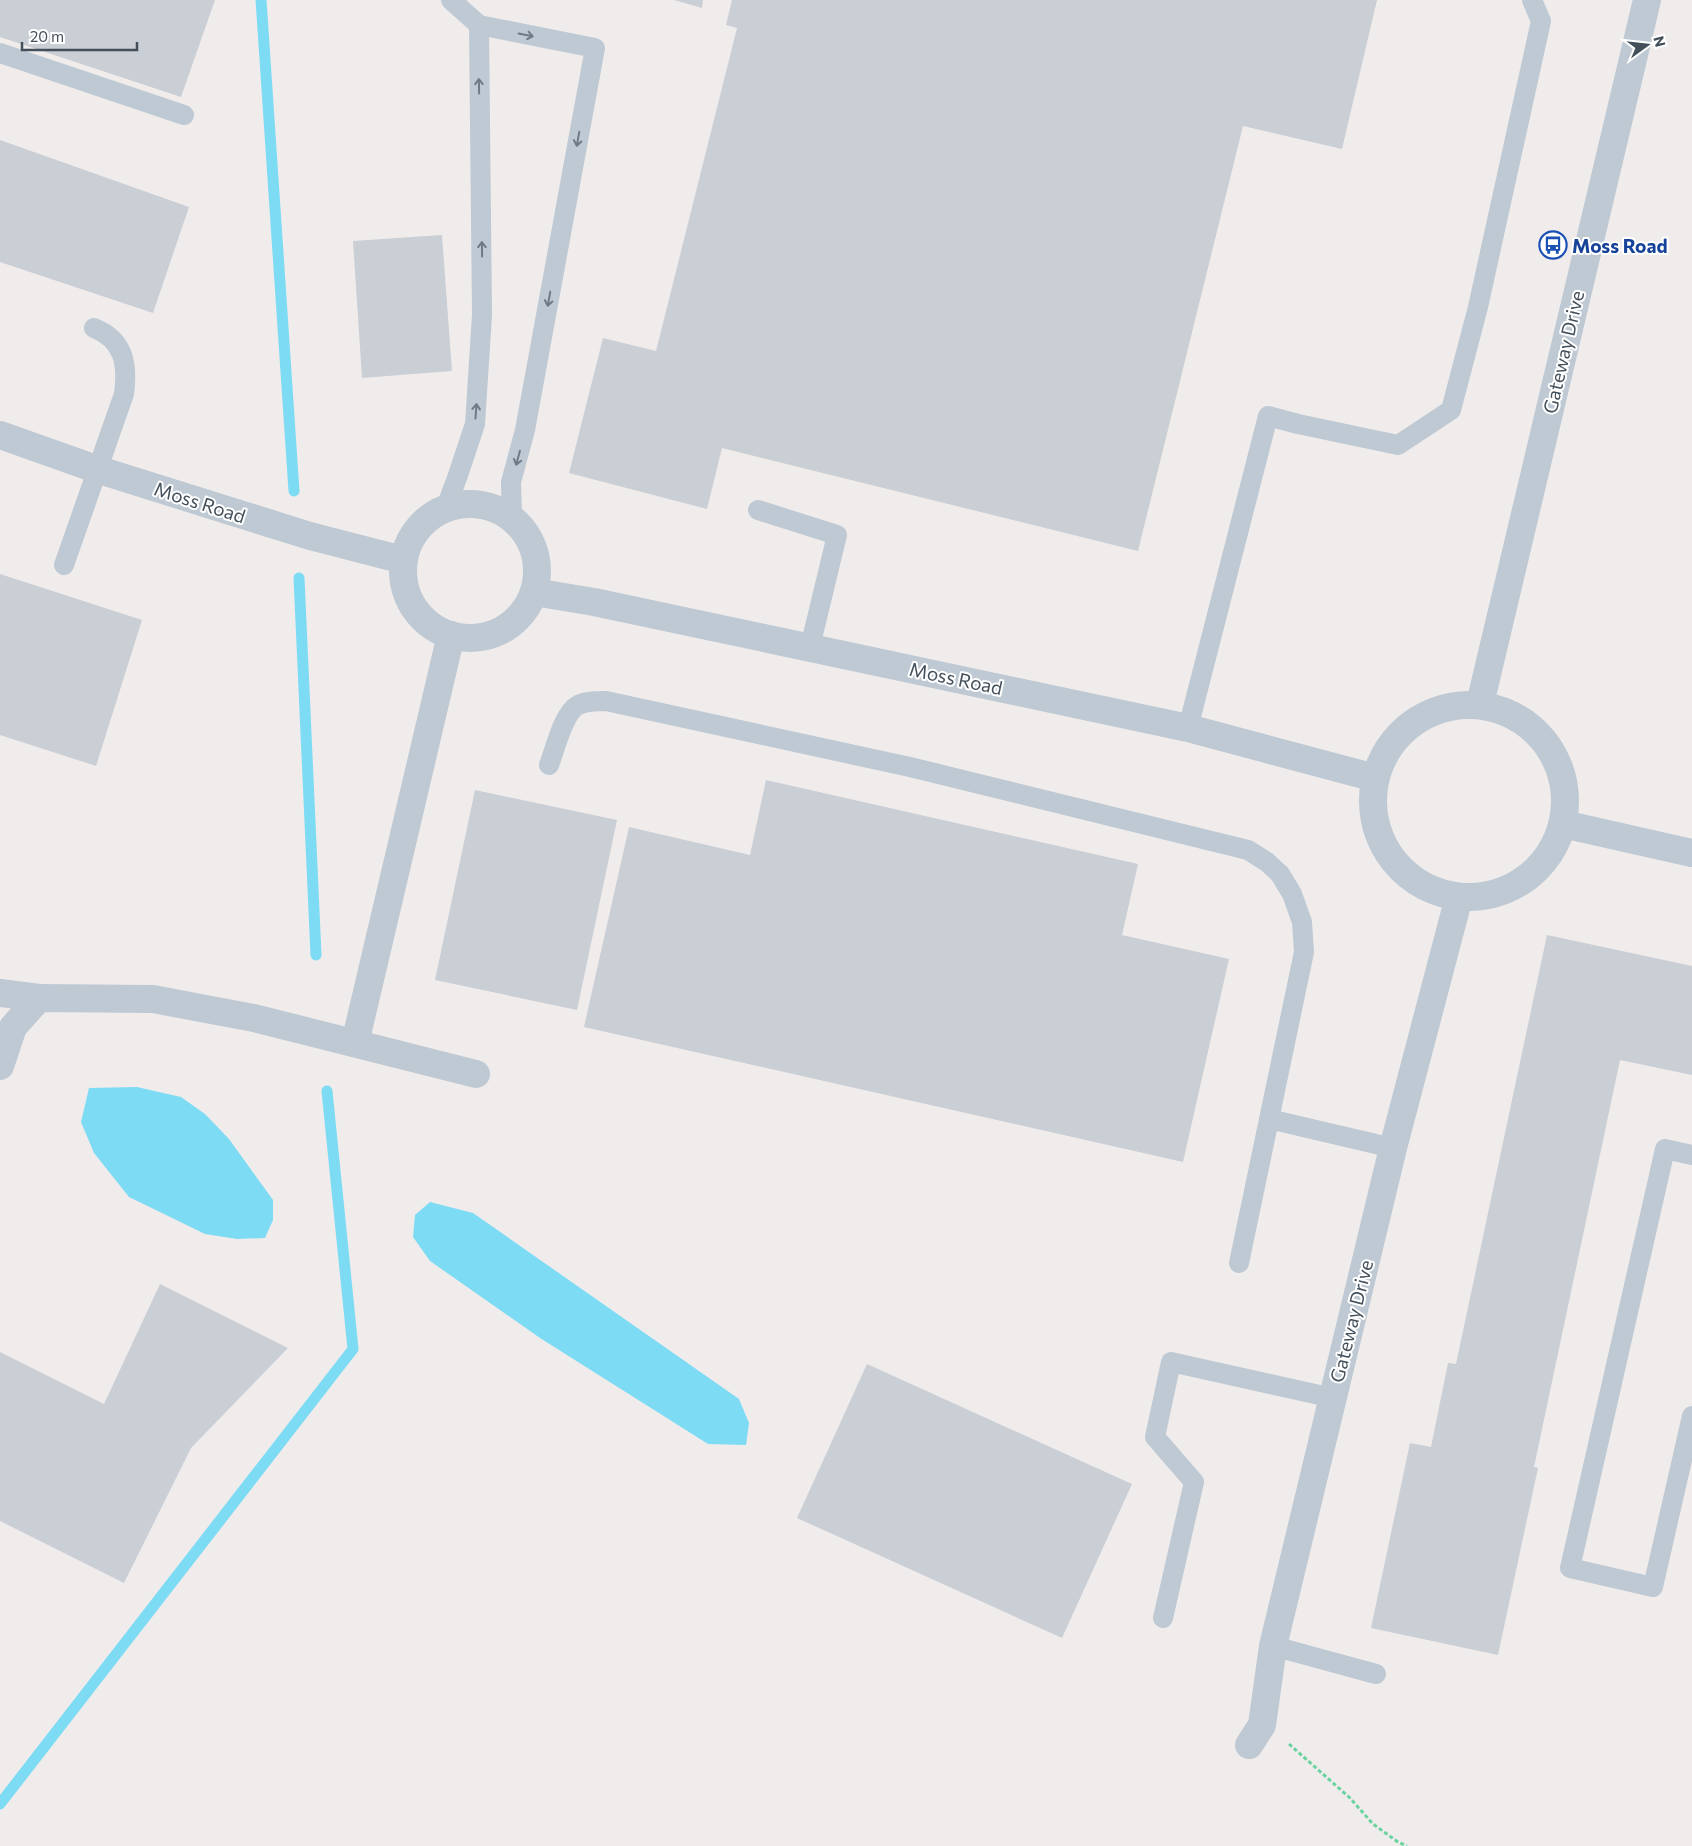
<svg xmlns="http://www.w3.org/2000/svg" width="1692" height="1846" viewBox="0 0 1692 1846" font-family="Commissioner,sans-serif">
<style>
.water{fill:#7edbf4}
.lines{fill:none;stroke-linecap:round;stroke-linejoin:round}
.stream{stroke:#7edbf4;stroke-width:11}
.building{fill:#caced5}
.path{stroke:#6ad3a0;stroke-width:3;stroke-dasharray:4 2.5;stroke-linecap:butt}
.service{stroke:#bec9d3;stroke-width:20}
.minor{stroke:#bec9d3;stroke-width:28}
.oneway{stroke:#6e7a85}
.labels{text-anchor:middle;dominant-baseline:central;stroke-width:4;stroke-linejoin:round;paint-order:stroke}
.transit-label{font-size:19px;font-weight:bold;fill:#164399;stroke:#fff;text-anchor:start}
.street-label{font-size:19px;fill:#43505b;stroke:#fff}
</style>
<rect width="100%" height="100%" fill="#f0ecec"/>
<!-- water -->
<g class="water">
<path d="M137,1087L181,1097L205,1114L229,1139L273,1200V1220L265,1238L237,1239L205,1234L129,1197L94,1153L81,1122L89,1088Z"/>
<path d="M430,1202L473,1213L739,1399L749,1423L746,1445L708,1444L540,1338L430,1261L413,1237L415,1215Z"/>
</g>
<g class="lines">
<!-- stream -->
<g class="stream">
<path d="M261,0L294,491"/>
<path d="M299,578L316,955"/>
<path d="M0,1804L353,1349L327,1091"/>
</g>
</g>
<!-- building -->
<g class="building">
<path d="M0,0H215L181,97L0,37Z"/>
<path d="M674,0H703L702,8Z"/>
<path d="M732,0H1377L1342,149L1243,126L1138,551L722,448L707,509L569,473L603,338L656,351L737,28L726,25Z"/>
<path d="M0,140L189,207L153,313L0,262Z"/>
<path d="M442,235L452,371L362,378L353,241Z"/>
<path d="M0,574L142,620L96,766L0,735Z"/>
<path d="M766,780L1138,864L1122,935L1229,959L1183,1162L584,1027L629,827L750,855Z"/>
<path d="M475,790L617,820L577,1010L435,980Z"/>
<path d="M1547,935L1692,966V1075L1620,1060L1534,1467L1538,1468L1498,1655L1371,1628L1410,1443L1431,1447L1448,1363L1456,1364Z"/>
<path d="M160,1284L288,1348L191,1448L124,1583L0,1521V1352L104,1404Z"/>
<path d="M867,1364L1132,1484L1062,1638L797,1518Z"/>
</g>
<g class="lines">
<!-- path -->
<path class="path" d="M1289,1744L1350,1798L1373,1824L1398,1842L1407,1846"/>
<!-- service -->
<g class="service">
<path d="M451,0L479,25L595,48L525,430L511,482L512,518"/>
<path d="M0,53L184,115"/>
<path d="M446,507L457,478L475,424L482,315L479,25"/>
<path d="M758,510L837,535L810,647"/>
<path d="M64,565L124,394C128,364 124,340 94,328"/>
<path d="M1188,728L1268,416L1298,424L1398,445L1451,410L1478,307L1541,21L1532,0"/>
<path d="M549,765C555,750 563,713 578,705C587,701 596,701 606,701L910,767L1248,850L1267,862L1280,874L1292,894L1302,922L1304,952L1239,1263"/>
<path d="M1269,1119L1393,1148"/>
<path d="M1692,1155L1665,1149L1570,1568L1653,1587L1692,1416"/>
<path d="M1163,1618L1194,1482L1155,1437L1171,1362L1333,1398"/>
<path d="M1273,1646L1376,1674"/>
</g>
<!-- minor -->
<g class="minor">
<path d="M0,435L96,469L310,536L403,560"/>
<circle cx="470" cy="571" r="67"/>
<path d="M534,592L594,602L1188,728L1375,778"/>
<path d="M1480,704L1647,0"/>
<circle cx="1469" cy="801" r="96"/>
<path d="M1563,824L1692,853"/>
<path d="M0,993L39,998"/>
<path d="M355,1043L451,635"/>
<path d="M0,1066L13,1027L39,998L153,999L254,1018L476,1074"/>
<path d="M1249,1745L1262,1725L1273,1646L1393,1148L1459,897"/>
</g>
</g>
<!-- one-way arrows -->
<defs><path id="oneway-shaft" d="M-6 0H5M1.5-3L5.5 0L1.5 3" fill="none" stroke-width="1.6" stroke-linecap="round" stroke-linejoin="round" transform="scale(1.25)"/></defs>
<g class="oneway">
<use href="#oneway-shaft" transform="translate(526 35) rotate(11)"/>
<use href="#oneway-shaft" transform="translate(479 86) rotate(-91)"/>
<use href="#oneway-shaft" transform="translate(578 139) rotate(100)"/>
<use href="#oneway-shaft" transform="translate(482 249) rotate(-91)"/>
<use href="#oneway-shaft" transform="translate(549 299) rotate(100)"/>
<use href="#oneway-shaft" transform="translate(476 411) rotate(-86)"/>
<use href="#oneway-shaft" transform="translate(518 458) rotate(105)"/>
</g>
<!-- icons -->
<defs>
<g id="bus-ring" transform="scale(1.4375)"><circle r="9.5" fill="#fff" stroke="#1a4fb4" stroke-width="1.5"/><path d="M-5-6H5V4H4V6H2V4H-2V6H-4V4H-5ZM-3.5-4V0h7V-4ZM-3.5 1.2v1.5H-2V1.2ZM2 1.2v1.5H3.5V1.2Z" fill="#1a4fb4"/></g>
</defs>
<g fill-rule="evenodd">
<use href="#bus-ring" x="1553" y="245"/>
</g>
<g class="labels">
<!-- transit labels -->
<g class="transit-label">
<text x="1572" y="245">Moss Road</text>
</g>
<!-- street labels -->
<g class="street-label">
<text transform="translate(1563 352) rotate(-77)">Gateway Drive</text>
<text transform="translate(200 502) rotate(18)">Moss Road</text>
<text transform="translate(956 678) rotate(12)">Moss Road</text>
<text transform="translate(1351 1321) rotate(-76)">Gateway Drive</text>
</g>
</g>
<!-- north arrow -->
<g transform="translate(1647 45) rotate(75)" stroke="#ffffff" stroke-width="4" paint-order="stroke">
<path d="M0-4L9 19L0 12L-9 19Z" fill="#43505b"/>
<text y="-8" font-size="14" font-weight="bold" text-anchor="middle" fill="#43505b">N</text>
</g>
<!-- scale -->
<path d="M22 42v8h115v-8" fill="none" stroke="#43505b" stroke-width="2.5"/>
<text x="30" y="42" font-size="15" fill="#43505b" stroke="#ffffff" stroke-width="4" paint-order="stroke">20 m</text>
</svg>
